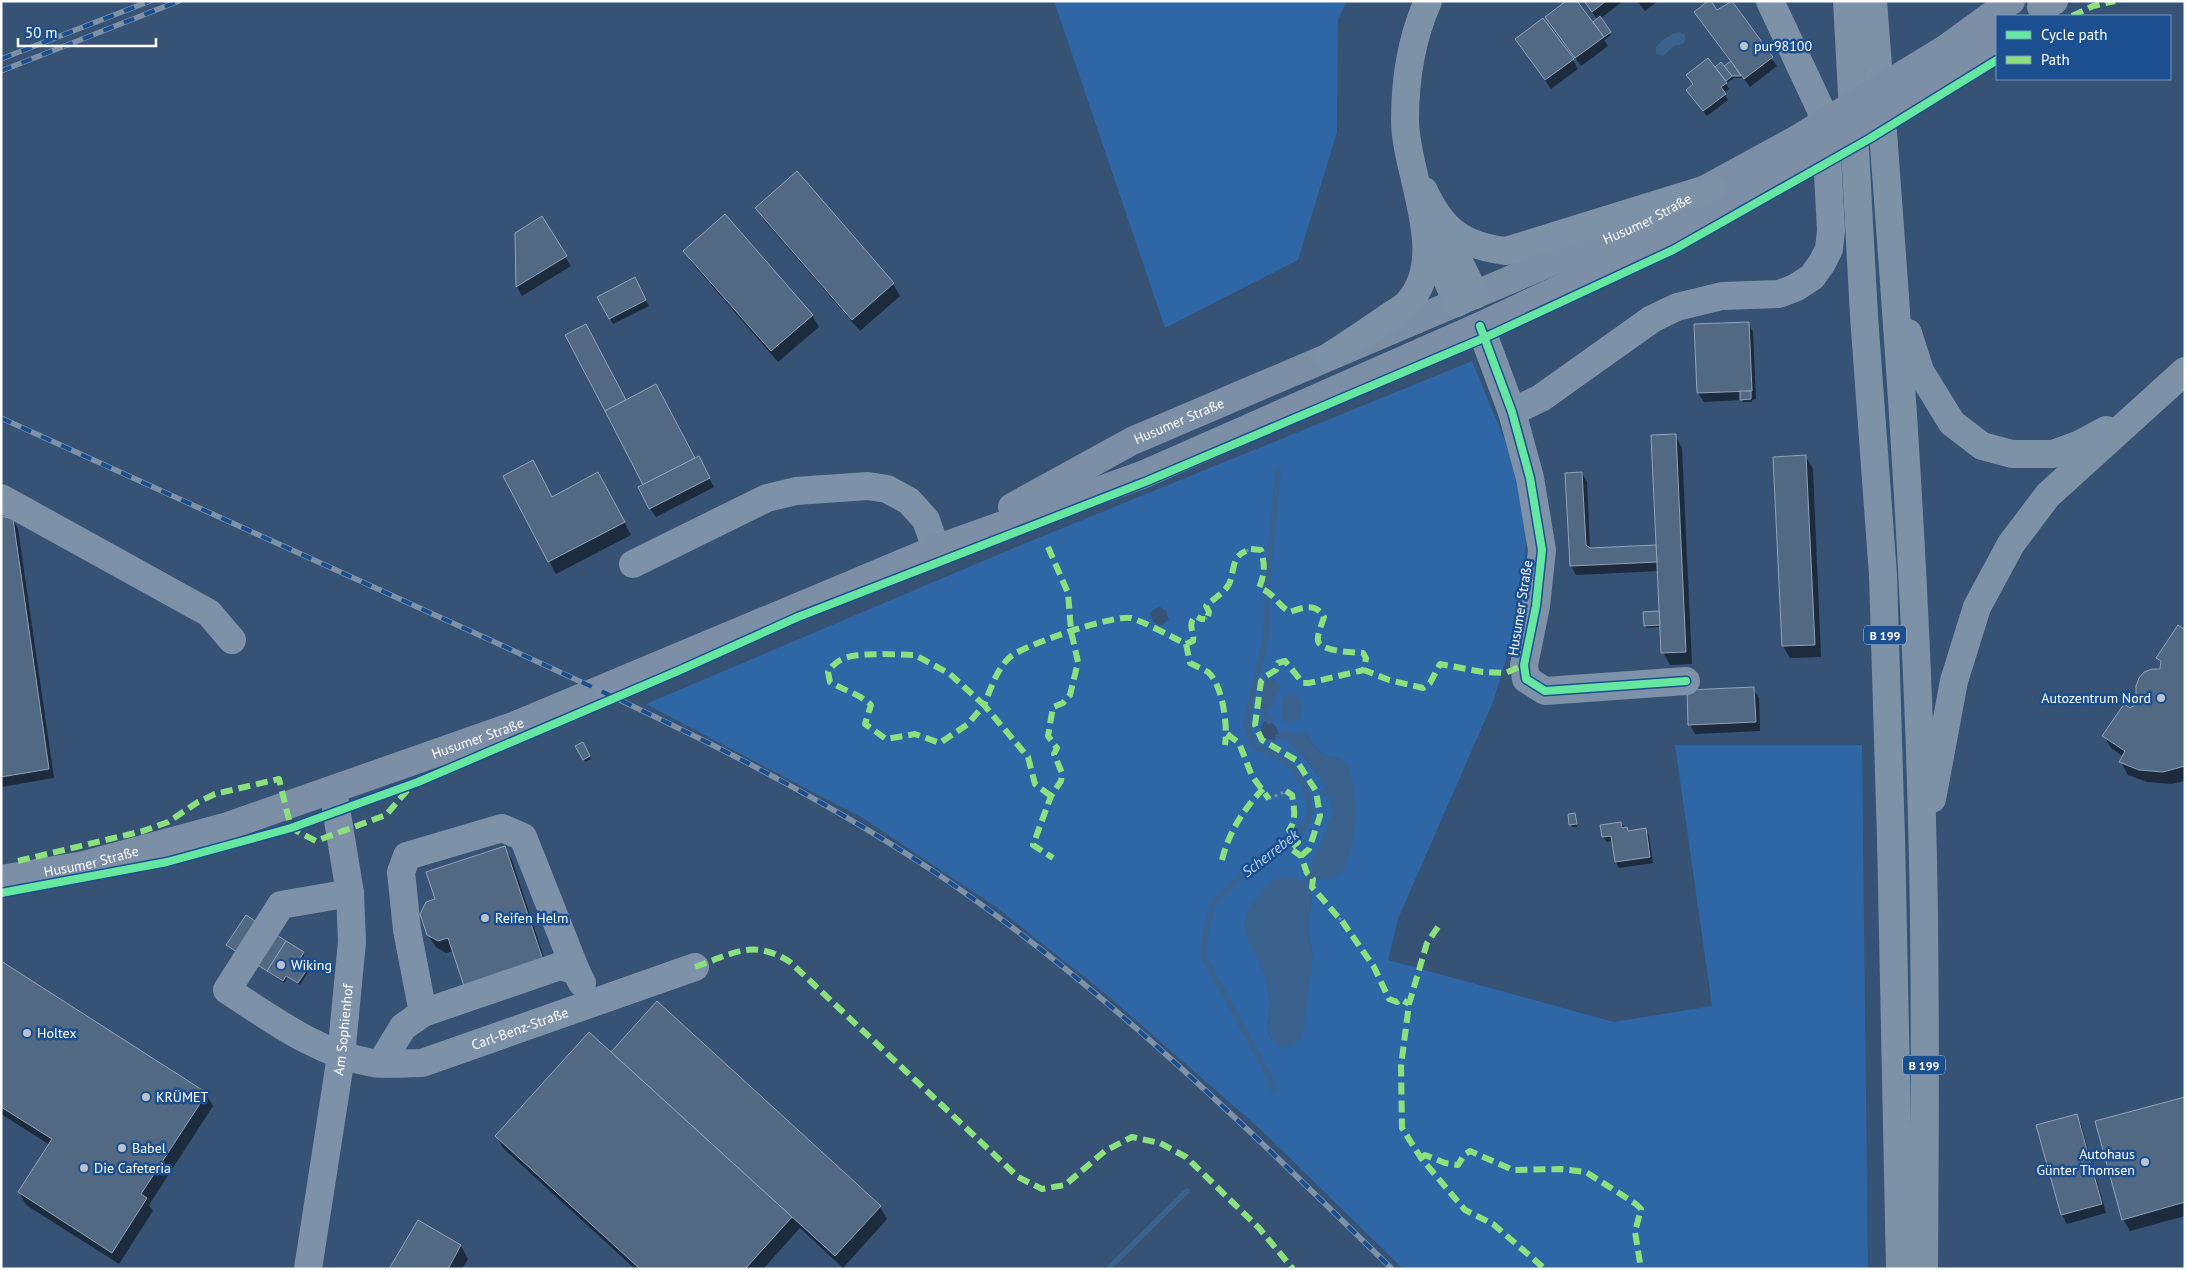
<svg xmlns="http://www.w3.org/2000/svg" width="2186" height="1270" viewBox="0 0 2186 1270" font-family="'PT Sans',sans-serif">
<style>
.green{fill:#2f66a5;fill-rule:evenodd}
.water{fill:#3b618d}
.shadow{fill:#0007}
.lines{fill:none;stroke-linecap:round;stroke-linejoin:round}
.stream{stroke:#3b618d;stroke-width:5.5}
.building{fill:#526984;stroke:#92a2b6}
.path{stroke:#7d92a8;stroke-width:3;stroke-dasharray:2.5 4;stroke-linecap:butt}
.minor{stroke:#7d92a8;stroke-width:28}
.major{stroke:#7d8ea7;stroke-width:28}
.highway{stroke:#7e92a7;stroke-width:28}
.rail-casing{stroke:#7e92a7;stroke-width:5.5}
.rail{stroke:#1b4f8f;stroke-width:4;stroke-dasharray:11;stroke-linecap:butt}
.major-bridge{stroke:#7d8ea7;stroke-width:28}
.quiet{stroke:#8de07e;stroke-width:6;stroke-dasharray:12 6;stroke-linecap:butt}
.cycleway-casing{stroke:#1b4f8f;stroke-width:11}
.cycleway{stroke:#66e7a1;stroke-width:8}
.poi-dot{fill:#b9c2ce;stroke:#1b4f8f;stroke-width:2}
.labels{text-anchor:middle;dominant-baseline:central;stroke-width:5;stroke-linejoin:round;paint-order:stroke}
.shield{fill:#1b4f8f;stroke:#bbcadd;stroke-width:1}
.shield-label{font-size:12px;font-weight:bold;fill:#fff}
.poi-label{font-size:14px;fill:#fff;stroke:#1b4f8f;text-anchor:start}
.street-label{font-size:14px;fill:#fff;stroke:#1b4f8f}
.water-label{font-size:15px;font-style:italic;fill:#b5d3f5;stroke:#1b4f8f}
</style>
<rect width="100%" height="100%" fill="#365274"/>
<!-- green -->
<g class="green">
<path d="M1054,1H1347L1338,20L1337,132L1298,260L1165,328Z"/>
<path d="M1472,361L1517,470L1526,536L1523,605L1493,702L1398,919L1388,960L1614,1022L1712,1006L1675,745H1862L1868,1269H1403L1260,1129L1107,995L996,907L866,820L646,704L1016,547ZM1160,607L1166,611L1169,620L1160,626L1153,621L1150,614L1154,609ZM1269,721C1275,724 1279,729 1278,737L1275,740L1268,739L1262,736L1261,727L1264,722ZM1306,732C1310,742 1317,752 1328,756C1336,759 1341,758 1347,765L1318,880L1312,864C1317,853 1332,823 1333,813C1334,787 1304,758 1288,740ZM1312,896L1308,930L1313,957L1272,1040C1264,1023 1271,1020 1270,1003C1269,977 1254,950 1244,926Z"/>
</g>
<!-- water -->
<g class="water">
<path d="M1680,32L1685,35L1686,39L1683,44L1674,46L1663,56L1656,54V47C1661,41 1672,32 1680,32Z"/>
<path d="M1272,679L1277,681L1280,688L1272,708L1264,712L1260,709L1265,680Z"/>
<path d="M1290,694L1298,696L1303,704L1300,719C1293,723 1289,724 1281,719L1282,703L1285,695Z"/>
<path d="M1306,732C1310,742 1318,753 1329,756C1335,759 1341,757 1346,763C1360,784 1358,855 1340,873C1335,878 1325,879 1318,880L1312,874V864L1333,813L1328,791L1311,765L1288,740L1289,735Z"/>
<path d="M1277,877H1295L1306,884L1312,896L1308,930L1313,957L1302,1037L1291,1046L1282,1048C1261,1032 1270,1027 1270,1004C1270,996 1267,986 1265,977C1262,965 1243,933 1244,923C1248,905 1263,888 1277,877Z"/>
</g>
<!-- shadow -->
<g class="shadow">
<path d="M1584,1H1623L1600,19L1611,35L1604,40L1608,46L1581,66L1546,17L1592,23L1597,19Z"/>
<path d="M1637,1H1658L1645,11Z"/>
<path d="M1730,2L1777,66L1750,87L1743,78H1734L1726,84L1729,89L1724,93L1728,100L1707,116L1691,96L1715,68L1721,64L1724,68L1731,62L1695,12H1717Z"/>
<path d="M1517,40L1573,60L1578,69L1551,89Z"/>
<path d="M797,173L893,284L900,296L860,331L764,220L757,208Z"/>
<path d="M541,218L571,266L522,296L517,287L516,233Z"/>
<path d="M685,251L812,315L819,327L778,362L692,263Z"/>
<path d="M634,279L649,306L613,324L599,297Z"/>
<path d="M1748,323L1753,332L1756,399L1752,400V402H1743L1742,400L1704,402L1698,393Z"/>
<path d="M663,398L695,460L703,467L714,487L656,517L650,508L626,401Z"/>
<path d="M1675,435L1682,448L1692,664L1670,665L1663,652L1661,627L1646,628L1645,625L1644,613L1661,612L1659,571L1576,575L1571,566L1566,474L1582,473L1587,482L1590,549L1656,546L1658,550Z"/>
<path d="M1806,457L1813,469L1821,657L1790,658L1783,646Z"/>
<path d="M504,476L552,498L605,486L631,535L556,574Z"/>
<path d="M1,518L13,520L18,529L54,778L1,787Z"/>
<path d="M2185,631V781L2171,784L2147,782L2128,775L2121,762L2124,757L2111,748L2104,736L2129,709L2141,703L2162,670V665L2158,658Z"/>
<path d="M1753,689L1759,698L1760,731L1695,734L1690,725Z"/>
<path d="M582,744L591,759L585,762L577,747Z"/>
<path d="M1574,814L1577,827H1572L1569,815Z"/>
<path d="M1621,823L1629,832L1645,830L1649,835L1653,863L1619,868L1616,862L1613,841L1607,842L1603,837Z"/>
<path d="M505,848L512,860L550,976L454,951L446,953L436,947L428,935L437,900Z"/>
<path d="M228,945L303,953L304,956L299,964L308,972L300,985L288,977L284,983Z"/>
<path d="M1,962L206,1094L213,1106L149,1205L153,1211L119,1264L26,1205L19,1192L50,1145L1,1114Z"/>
<path d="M657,1003L880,1207L887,1219L843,1268L800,1228L763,1269H635L503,1148L496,1136L611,1053Z"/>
<path d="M2185,1098V1216L2130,1231L2123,1219Z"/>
<path d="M2076,1115L2081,1124L2106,1213L2067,1224L2062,1215L2037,1126Z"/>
<path d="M418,1222L461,1246L468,1259L462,1269H391Z"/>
</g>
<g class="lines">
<!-- stream -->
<g class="stream">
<path d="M1264,712L1269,721"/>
<path d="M1278,737L1289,735"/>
<path d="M1323,793L1328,791"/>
<path d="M1306,884L1312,874"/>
<path d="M1274,1090L1268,1074L1203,955L1206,931L1213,904L1238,879L1301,830C1305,825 1309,820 1310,813C1312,795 1297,769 1282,759C1274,753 1263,750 1254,746L1246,723L1266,638L1268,579L1278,471"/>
<path d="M1108,1269L1187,1191"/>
</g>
</g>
<!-- building -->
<g class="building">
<path d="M1566,1H1577L1604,37L1575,58L1545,17Z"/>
<path d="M1584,1H1606L1592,12Z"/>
<path d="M1708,1H1711L1717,10L1732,1L1773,57L1744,79L1694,12Z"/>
<path d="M1600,16L1611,32L1604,37L1593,22Z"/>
<path d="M1543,18L1574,59L1545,80L1515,39Z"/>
<path d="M1708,58L1727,83L1721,87L1726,94L1703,111L1686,90L1693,84L1686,75Z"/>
<path d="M1731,61L1741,76H1732L1724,66Z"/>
<path d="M1721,62L1732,76L1726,81L1715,67Z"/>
<path d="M797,171L894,283L852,320L755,208Z"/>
<path d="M725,214L813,315L771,351L683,251Z"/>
<path d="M542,216L567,256L516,287L515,233Z"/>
<path d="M635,277L646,300L609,319L597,297Z"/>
<path d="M1749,322L1752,391L1697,393L1694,324Z"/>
<path d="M586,324L626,400L605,411L565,335Z"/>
<path d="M656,384L695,458L643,485L605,411Z"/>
<path d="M1740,391H1751V399L1740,400Z"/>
<path d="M1676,434L1686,652L1661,653L1651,435Z"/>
<path d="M1806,455L1815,645L1782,646L1773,457Z"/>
<path d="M699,456L710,478L649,509L638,487Z"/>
<path d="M533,460L552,497L598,472L625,522L548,562L503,476Z"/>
<path d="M1582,472L1586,545L1590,548L1656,545L1657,562L1570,566L1565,473Z"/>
<path d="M1,516L13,519L49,769L1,777Z"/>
<path d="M1659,611L1660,625L1644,626L1643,612Z"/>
<path d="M2178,625L2185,630V766L2163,772L2139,770L2119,762L2125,751L2102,736L2124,704L2130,708L2140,702L2136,695V686L2139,678L2144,672L2152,669H2160L2161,661L2156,658Z"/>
<path d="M1754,687L1756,722L1688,725L1687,690Z"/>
<path d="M583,742L590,756L583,760L575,746Z"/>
<path d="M1575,813L1577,824L1569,825L1568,814Z"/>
<path d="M1621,822L1622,828L1627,827L1628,831L1646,828L1650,857L1615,862L1611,836L1602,837L1600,825Z"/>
<path d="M505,846L544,963L465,989L448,938L438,941L427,935L420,914L426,902L435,899L426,872Z"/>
<path d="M246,915L286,941L267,971L226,945Z"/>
<path d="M286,941L304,952L298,962L308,968L298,983L286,976L283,981L267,971Z"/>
<path d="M1,961L207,1093L141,1194L147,1198L112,1253L18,1192L52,1139L1,1107Z"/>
<path d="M657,1001L881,1206L835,1256L611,1052Z"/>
<path d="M589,1032L792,1217L745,1269H640L495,1136Z"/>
<path d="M2185,1097V1202L2122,1220L2095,1121Z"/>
<path d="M2077,1114L2102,1204L2061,1215L2036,1125Z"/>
<path d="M418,1220L461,1245L448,1269H389Z"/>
</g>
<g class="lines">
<!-- path -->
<g class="path">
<path d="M1246,551L1251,549"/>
<path d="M1205,619L1208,616"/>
<path d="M1269,799L1286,791"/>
<path d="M1339,918L1342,921"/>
</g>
<!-- minor -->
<g class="minor">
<path d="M1480,326L1512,412L1530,478L1542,550L1536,606L1524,665L1526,679L1545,691L1686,681"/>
<path d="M1512,412L1541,398L1652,319L1677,307L1722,296L1779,294L1795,288L1812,277L1822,263L1829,249L1831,230L1826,136L1821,110L1770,1"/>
<path d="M1,498L209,613L232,640"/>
<path d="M633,564L767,498L796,491L868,486L887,489L909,501L926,520L936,549"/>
<path id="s1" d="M350,893L281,905L227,990C272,1019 318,1054 373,1063C388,1065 406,1063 422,1063L695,967"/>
<path d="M423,1013L407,930L401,872L407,856L502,828L523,837L576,971"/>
<path d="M381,1063L403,1027L423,1013L560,966L576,971L582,983"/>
<path id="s2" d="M308,1269L341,1056L352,942L350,893L333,790"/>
</g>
<!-- major -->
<g class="major">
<path d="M1945,49L2011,1"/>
<path d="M1949,73L1997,39"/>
<path id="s3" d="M1012,507L1132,441L1643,223L1799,138"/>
<path id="s4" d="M1,879L84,865L228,826L513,726L936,549L1142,475L1480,326L1658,243L1803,163"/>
</g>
<!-- highway -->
<g class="highway">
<path d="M1847,1L1864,316L1883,575L1891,838L1900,1269"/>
<path d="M1873,1C1895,287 1917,574 1923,861C1926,996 1925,1133 1924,1269"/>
<path d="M2041,7L2054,1"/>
<path d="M1424,191C1442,230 1463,246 1506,251L1710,188"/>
<path d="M1441,224L1475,295"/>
<path d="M1438,258L1457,303"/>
<path d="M1908,333L1920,371L1952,423L1982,446L2012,454H2053L2078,445L2106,430"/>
<path d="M1330,356C1349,344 1368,331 1387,318C1393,313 1403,309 1408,303C1451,256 1405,174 1405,120C1405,80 1412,37 1428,1"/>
<path d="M1932,799L1954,681L1977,607L2011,544L2048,495L2185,371"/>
</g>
<!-- rail casing -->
<g class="rail-casing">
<g id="rail">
<path d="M1,59L150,1"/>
<path d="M1,71L179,1"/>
<path d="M1,418C157,489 312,559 468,630C626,702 784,773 930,869C1100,982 1246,1127 1392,1269"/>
</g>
</g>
<!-- rail -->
<use href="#rail" class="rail"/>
<!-- major-bridge -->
<g class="major-bridge">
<path d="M1799,138L1945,49"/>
<path d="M1803,163L1949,73"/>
</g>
<!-- quiet -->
<g class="quiet">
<path d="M2072,16L2093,6L2115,1"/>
<path d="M1048,547L1068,593L1071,631L1078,662L1070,695L1063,703L1053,707L1048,736L1057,748L1054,754L1062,773L1061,781L1051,796L1033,845L1053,858"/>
<path d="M1251,549L1261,550C1265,565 1265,573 1259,588C1274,592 1277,605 1290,612C1303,607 1316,603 1324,617C1322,624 1317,634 1318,641C1321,652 1353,652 1363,653L1366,658L1364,670L1389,680L1423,688L1430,683L1440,664L1483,672L1505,673L1524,665"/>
<path d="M1208,616L1209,612L1206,606C1213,599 1224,593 1229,584C1235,571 1231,557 1246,551"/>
<path d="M1186,644L1190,663C1196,666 1203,669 1208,672C1223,685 1228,727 1225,745"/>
<path d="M883,654L915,655L950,674L984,705L968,724L940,743L915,734L886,739L865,724L871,705C860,694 843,690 830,682L828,672C840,652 863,655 883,654Z"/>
<path d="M1227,734L1239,743L1252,776L1269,799"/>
<path d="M1286,791L1292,795C1294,807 1297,820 1289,830L1298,842L1290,848L1301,856L1307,873L1313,879L1312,887L1339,918"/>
<path d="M1051,796L1035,784L1028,757L984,705C991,689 996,670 1009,658C1020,646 1115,614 1131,618C1145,622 1172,637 1186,644L1193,641C1195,632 1186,624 1196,616L1201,619H1205"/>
<path d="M1301,856L1309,849L1320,816L1316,791L1296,760L1262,740L1255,725L1261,681L1266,676L1276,670L1278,663L1285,661L1303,683H1309L1364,670"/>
<path d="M1222,860C1228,834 1244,808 1263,789"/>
<path d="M18,861L143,831L168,822L198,802L215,794L279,779L291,828L316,841L386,815L410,787"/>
<path d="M1342,921L1374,967L1389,999L1397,1002L1401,999L1409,1004"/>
<path d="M1438,927L1427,943L1409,1004L1401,1066L1402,1128L1421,1158L1465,1210L1493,1224L1545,1269"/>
<path d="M695,967C732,954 753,938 790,962L1018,1177L1042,1189L1065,1185L1105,1151L1132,1137L1160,1143L1186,1157L1259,1228L1293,1269"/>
<path d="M1421,1158L1425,1155L1445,1163L1458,1165L1464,1155L1470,1151L1513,1170L1560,1169L1586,1172L1636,1204L1641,1209L1635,1232L1641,1269"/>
</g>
<!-- cycleway casing -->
<g class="cycleway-casing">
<g id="cycleway">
<path d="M1480,326L1512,412L1530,478L1542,550L1536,606L1524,665L1526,679L1545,691L1686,681"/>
<path d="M1,893L167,862L291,828L418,782L678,671L798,617L1145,482L1484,338L1673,250L1869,139L1997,60"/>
</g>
</g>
<!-- cycleway -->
<use href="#cycleway" class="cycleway"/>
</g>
<!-- markers -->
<g class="poi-dot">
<circle cx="1744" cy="46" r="5"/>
<circle cx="2161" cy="698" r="5"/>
<circle cx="485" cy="918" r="5"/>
<circle cx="281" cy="965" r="5"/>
<circle cx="27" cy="1033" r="5"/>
<circle cx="146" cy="1097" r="5"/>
<circle cx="122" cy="1148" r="5"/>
<circle cx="2145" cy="1162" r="5"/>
<circle cx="84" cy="1168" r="5"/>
</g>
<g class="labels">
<!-- shield labels -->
<g class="shield">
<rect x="1864" y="625.5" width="42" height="19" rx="4"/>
<rect x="1903" y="1055.5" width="42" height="19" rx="4"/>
</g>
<g class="shield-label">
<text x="1885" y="635">B 199</text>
<text x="1924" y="1065">B 199</text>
</g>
<!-- poi labels -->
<g class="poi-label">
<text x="1754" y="46">pur98100</text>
<text x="2151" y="698" text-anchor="end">Autozentrum Nord</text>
<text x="495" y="918">Reifen Helm</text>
<text x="291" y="965">Wiking</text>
<text x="37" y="1033">Holtex</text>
<text x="156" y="1097">KRÜMET</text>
<text x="132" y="1148">Babel</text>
<text x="2135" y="1154" text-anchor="end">Autohaus<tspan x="2135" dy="16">Günter Thomsen</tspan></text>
<text x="94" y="1168">Die Cafeteria</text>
</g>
<!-- street labels -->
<g class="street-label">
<text stroke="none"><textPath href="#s3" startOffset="698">Husumer Straße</textPath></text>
<text stroke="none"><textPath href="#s3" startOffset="188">Husumer Straße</textPath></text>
<text transform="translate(1520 608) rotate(-81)">Husumer Straße</text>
<text stroke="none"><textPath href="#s4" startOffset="498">Husumer Straße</textPath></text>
<text stroke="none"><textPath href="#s4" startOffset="92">Husumer Straße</textPath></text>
<text stroke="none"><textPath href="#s2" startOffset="242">Am Sophienhof</textPath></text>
<text stroke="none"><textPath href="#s1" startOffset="488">Carl-Benz-Straße</textPath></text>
</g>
<!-- water labels -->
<g class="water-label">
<text transform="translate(1270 853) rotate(-38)">Scherrebek</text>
</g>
</g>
<!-- border -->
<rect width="2186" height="1270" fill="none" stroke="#ffffff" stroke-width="5"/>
<!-- legend -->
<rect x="1996" y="15" width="175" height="65" fill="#1b4f8f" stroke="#7695bc"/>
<rect x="2006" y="31" width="25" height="8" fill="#66e7a1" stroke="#7695bc"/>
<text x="2041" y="40" font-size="15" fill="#ffffff">Cycle path</text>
<rect x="2006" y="56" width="25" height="8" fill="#8de07e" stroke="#7695bc"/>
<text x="2041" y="65" font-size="15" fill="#ffffff">Path</text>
<!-- scale -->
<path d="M18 38v8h138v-8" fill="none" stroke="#ffffff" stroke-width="2.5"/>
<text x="25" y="38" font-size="15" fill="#ffffff" stroke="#1b4f8f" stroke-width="4" paint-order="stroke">50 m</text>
</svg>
